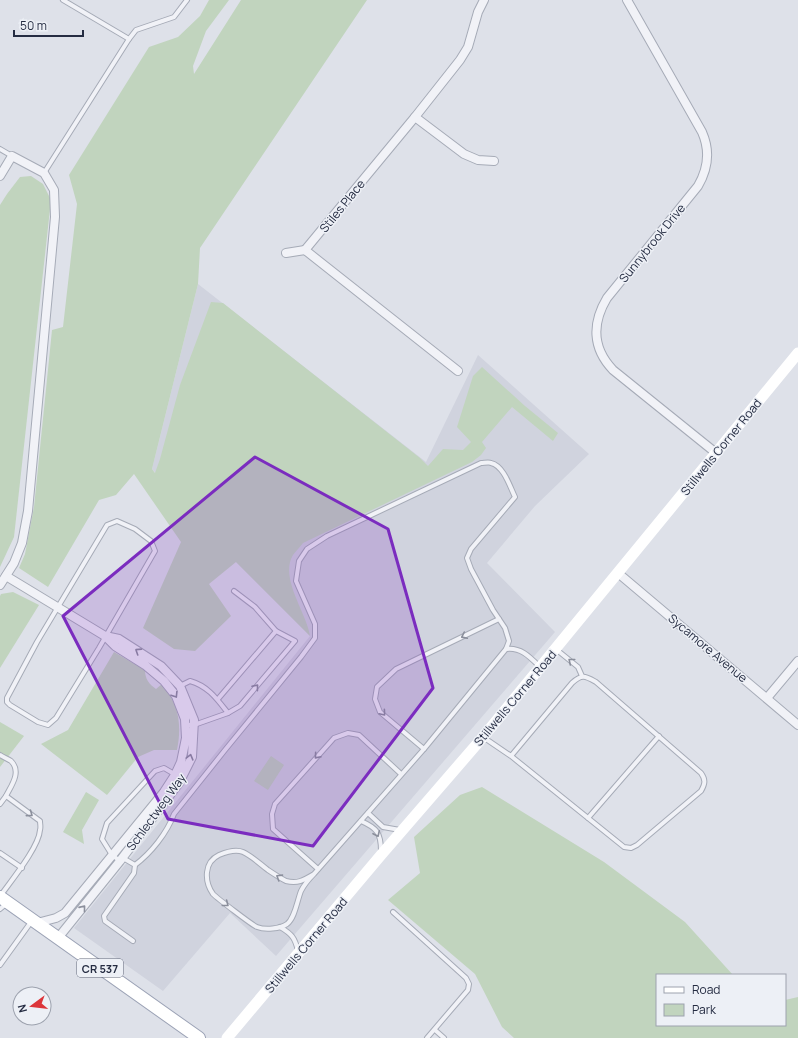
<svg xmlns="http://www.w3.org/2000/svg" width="798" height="1038" viewBox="0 0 798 1038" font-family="Manrope,sans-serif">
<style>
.built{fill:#d0d3de}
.green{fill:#c1d4be}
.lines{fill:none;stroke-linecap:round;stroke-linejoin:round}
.lane-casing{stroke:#a6abb7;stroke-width:6}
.street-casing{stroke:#a6abb7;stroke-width:10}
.primary-casing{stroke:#9ca3b6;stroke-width:14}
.lane{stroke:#f1f2f7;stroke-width:4}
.street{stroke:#f1f2f7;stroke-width:8}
.secondary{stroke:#fff;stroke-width:11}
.primary{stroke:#fff;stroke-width:12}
.oneway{stroke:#8b8f9c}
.marked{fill:#7b2cbf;fill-opacity:0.2;stroke:#7b2cbf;stroke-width:3;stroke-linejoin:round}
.labels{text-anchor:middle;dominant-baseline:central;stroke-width:3;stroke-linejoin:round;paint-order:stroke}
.shield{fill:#edf0f6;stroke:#616778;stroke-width:1}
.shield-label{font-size:11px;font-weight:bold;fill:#252c42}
.street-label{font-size:12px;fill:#252c42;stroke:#edf0f6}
</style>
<rect width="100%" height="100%" fill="#dee1e9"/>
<!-- built -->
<path class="built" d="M198,284L426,462L478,355L589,454L535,506L487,563L555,632L276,956L230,913L163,991L74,928L310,636L236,562L152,469Z"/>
<!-- green -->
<g class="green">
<path d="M209,0H229L206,31L193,66L194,74L241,0H367L200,248L198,284L152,469L155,473L160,459L180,385L211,302L223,303L420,458L428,466L443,449L463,450L471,442L457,427L473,376L482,367L525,406L558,433L553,441L512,407L482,442L486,448L481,455L472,462L303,543C300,547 296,551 293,555C279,578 307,613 310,636L236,562L209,584L231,616L195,651L174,649L143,628L181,542L134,474L116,495L99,500L48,587L19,568L25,554L34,507L52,330L63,327L77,204L69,175L149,47L178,37L200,16Z"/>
<path d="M31,176L43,184L51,200L14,537L0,567V205L7,194L20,177Z"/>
<path d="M13,592L39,605L0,668V596L1,594Z"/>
<path d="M114,652L145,670C145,679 149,684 156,689L162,684C179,704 182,725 177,750H154L138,757L107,795L41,744L68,730Z"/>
<path d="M0,722L24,736L0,767Z"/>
<path d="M271,756L284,765L268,790L254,781Z"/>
<path d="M482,787L604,862L685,922L733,975H657V1025H785V1000L798,997V1038H514L502,1027L475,974L388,900L420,873L414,837L460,795Z"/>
<path d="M86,792L99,800L82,830L84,844L63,832Z"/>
</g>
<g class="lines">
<!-- lane casing -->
<g class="lane-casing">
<g id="lane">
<path d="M63,0L129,39"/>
<path d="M0,149L12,156"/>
<path d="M44,173L129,39L136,30L174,17L187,0"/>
<path d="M117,521L135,529L151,541L155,551L99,648L56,718L48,725L38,722L10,705L7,702V698L37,642L107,525Z"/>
<path d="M557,650L578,667L582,676"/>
<path d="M180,686L190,681C208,686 217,699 228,713L194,725H185"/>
<path d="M218,699L276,631"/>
<path d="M228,713L240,706L295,641L276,631L255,607L234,591"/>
<path d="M483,737L511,756L624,847L631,848L637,845L701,791C705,784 706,780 701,773L596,682C585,676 582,674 572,683L511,756"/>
<path d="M424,749L380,712L375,699L377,687L396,669L499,619"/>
<path d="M0,755C3,757 8,759 11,761C22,772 11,786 6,796"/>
<path d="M0,804L6,796L40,821C40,824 41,827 40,830C39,847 11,881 1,895"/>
<path d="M368,813L383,827L400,830"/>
<path d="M588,818L659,736"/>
<path d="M361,821C377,828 381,833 381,851"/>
<path d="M0,853L22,868"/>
<path d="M123,858L135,865L134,873L104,916L105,921L133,941"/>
<path d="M120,861L112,855L102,839L107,823L155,771L164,768L176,775"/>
<path d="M135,865C151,853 167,833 174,814L225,750L301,657L315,638V624L296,581L299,561L307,549L327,536L481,463C484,463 489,462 491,463C504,466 510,487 515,497L471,549L467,558L471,569L493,610L505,628L509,641L506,649"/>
<path d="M318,869L273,829L272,814L275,804L334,738L348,733L359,735L401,774"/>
<path d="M314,874C304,880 298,884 286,881C280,878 274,874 268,870C260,864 252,856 243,852C236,849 226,852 219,855C204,862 204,881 213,894C217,898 252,925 257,927C265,930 280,929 287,924C295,918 297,901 301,891C304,885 309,879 314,874L424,749L506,649C521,647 530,657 540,667"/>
<path d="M0,909L6,904"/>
<path d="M393,912L466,978L469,984L468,990L427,1038"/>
<path d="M280,927C292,934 295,938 298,951"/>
<path d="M0,965L31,922"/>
<path d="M435,1030L444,1038"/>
</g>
</g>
<!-- street casing -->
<g class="street-casing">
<g id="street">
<path d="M627,0L702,132C710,150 708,169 698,186L607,298C592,323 592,348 613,370L716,453"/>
<path d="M415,117L464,154L478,160L494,161"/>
<path d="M0,176L12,156L44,173L54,190L55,217L28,511L22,543L14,563L0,585"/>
<path d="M305,250L415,117L460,60L468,47L478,12L484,0"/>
<path d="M305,250L458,371"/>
<path d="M286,253L305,250"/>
<path d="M618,573L798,725"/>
<path d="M6,576L105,636"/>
<path d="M767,698L798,661"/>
<path d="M37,923L56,918L65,913L164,792L175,775L181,762L186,738L185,719L176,696L164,681L145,665L115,646L105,636L119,639L161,666L180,686L194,720L192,757L179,783L120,861L58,938"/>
</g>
</g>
<!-- primary casing -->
<g class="primary-casing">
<path id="primary" d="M0,897L199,1038"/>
</g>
<!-- lane -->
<use href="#lane" class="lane"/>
<!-- street -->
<use href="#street" class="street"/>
<!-- secondary -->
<path class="secondary" d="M227,1038L381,855L483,737L798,353"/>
<!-- primary -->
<use href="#primary" class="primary"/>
</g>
<!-- one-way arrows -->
<defs><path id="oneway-chevron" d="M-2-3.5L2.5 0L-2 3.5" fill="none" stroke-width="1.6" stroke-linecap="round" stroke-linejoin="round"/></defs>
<g class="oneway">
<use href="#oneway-chevron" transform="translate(464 636) rotate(154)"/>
<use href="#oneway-chevron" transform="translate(138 651) rotate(-147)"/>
<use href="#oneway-chevron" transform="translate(571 661) rotate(-141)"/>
<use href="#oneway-chevron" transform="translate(256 687) rotate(-50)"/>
<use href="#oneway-chevron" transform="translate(175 695) rotate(58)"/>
<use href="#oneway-chevron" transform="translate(383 713) rotate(50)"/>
<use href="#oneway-chevron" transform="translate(317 756) rotate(131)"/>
<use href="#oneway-chevron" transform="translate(190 757) rotate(-75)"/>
<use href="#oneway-chevron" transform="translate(30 814) rotate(36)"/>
<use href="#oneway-chevron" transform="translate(377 834) rotate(65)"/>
<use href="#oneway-chevron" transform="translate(279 877) rotate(-148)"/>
<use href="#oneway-chevron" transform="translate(226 904) rotate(38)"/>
<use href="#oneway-chevron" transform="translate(83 908) rotate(-51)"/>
</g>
<!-- marked area -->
<path class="marked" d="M255,457L388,529L433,688L313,846L168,819L63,616Z"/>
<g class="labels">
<!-- shield labels -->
<rect class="shield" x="77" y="959" width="46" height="18" rx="3"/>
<g class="shield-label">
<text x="100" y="968">CR 537</text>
</g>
<!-- street labels -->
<g class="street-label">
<text transform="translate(342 206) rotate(-51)">Stiles Place</text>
<text transform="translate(652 243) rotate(-51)">Sunnybrook Drive</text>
<text transform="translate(721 447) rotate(-51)">Stillwells Corner Road</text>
<text transform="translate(708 648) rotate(40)">Sycamore Avenue</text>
<text transform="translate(515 698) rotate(-50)">Stillwells Corner Road</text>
<text transform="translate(156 812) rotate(-54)">Schlectweg Way</text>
<text transform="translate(306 945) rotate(-50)">Stillwells Corner Road</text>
</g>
</g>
<!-- legend -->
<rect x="656" y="974" width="130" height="52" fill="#edf0f6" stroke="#9da2ae"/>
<rect x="664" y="987" width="20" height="6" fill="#ffffff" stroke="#9da2ae"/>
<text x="692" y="994" font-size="12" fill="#252c42">Road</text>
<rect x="664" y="1004" width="20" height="12" fill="#c1d4be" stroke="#9da2ae"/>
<text x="692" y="1014" font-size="12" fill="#252c42">Park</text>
<!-- north arrow -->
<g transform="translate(32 1006) rotate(255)"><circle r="19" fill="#edf0f6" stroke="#9da2ae"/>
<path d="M0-3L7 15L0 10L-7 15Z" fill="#dc353a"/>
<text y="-6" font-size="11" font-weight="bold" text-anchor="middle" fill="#252c42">N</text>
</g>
<!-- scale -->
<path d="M14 30v6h69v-6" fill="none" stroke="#252c42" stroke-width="2"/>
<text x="20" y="30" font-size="12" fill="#252c42" stroke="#edf0f6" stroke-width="3" paint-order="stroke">50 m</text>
</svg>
